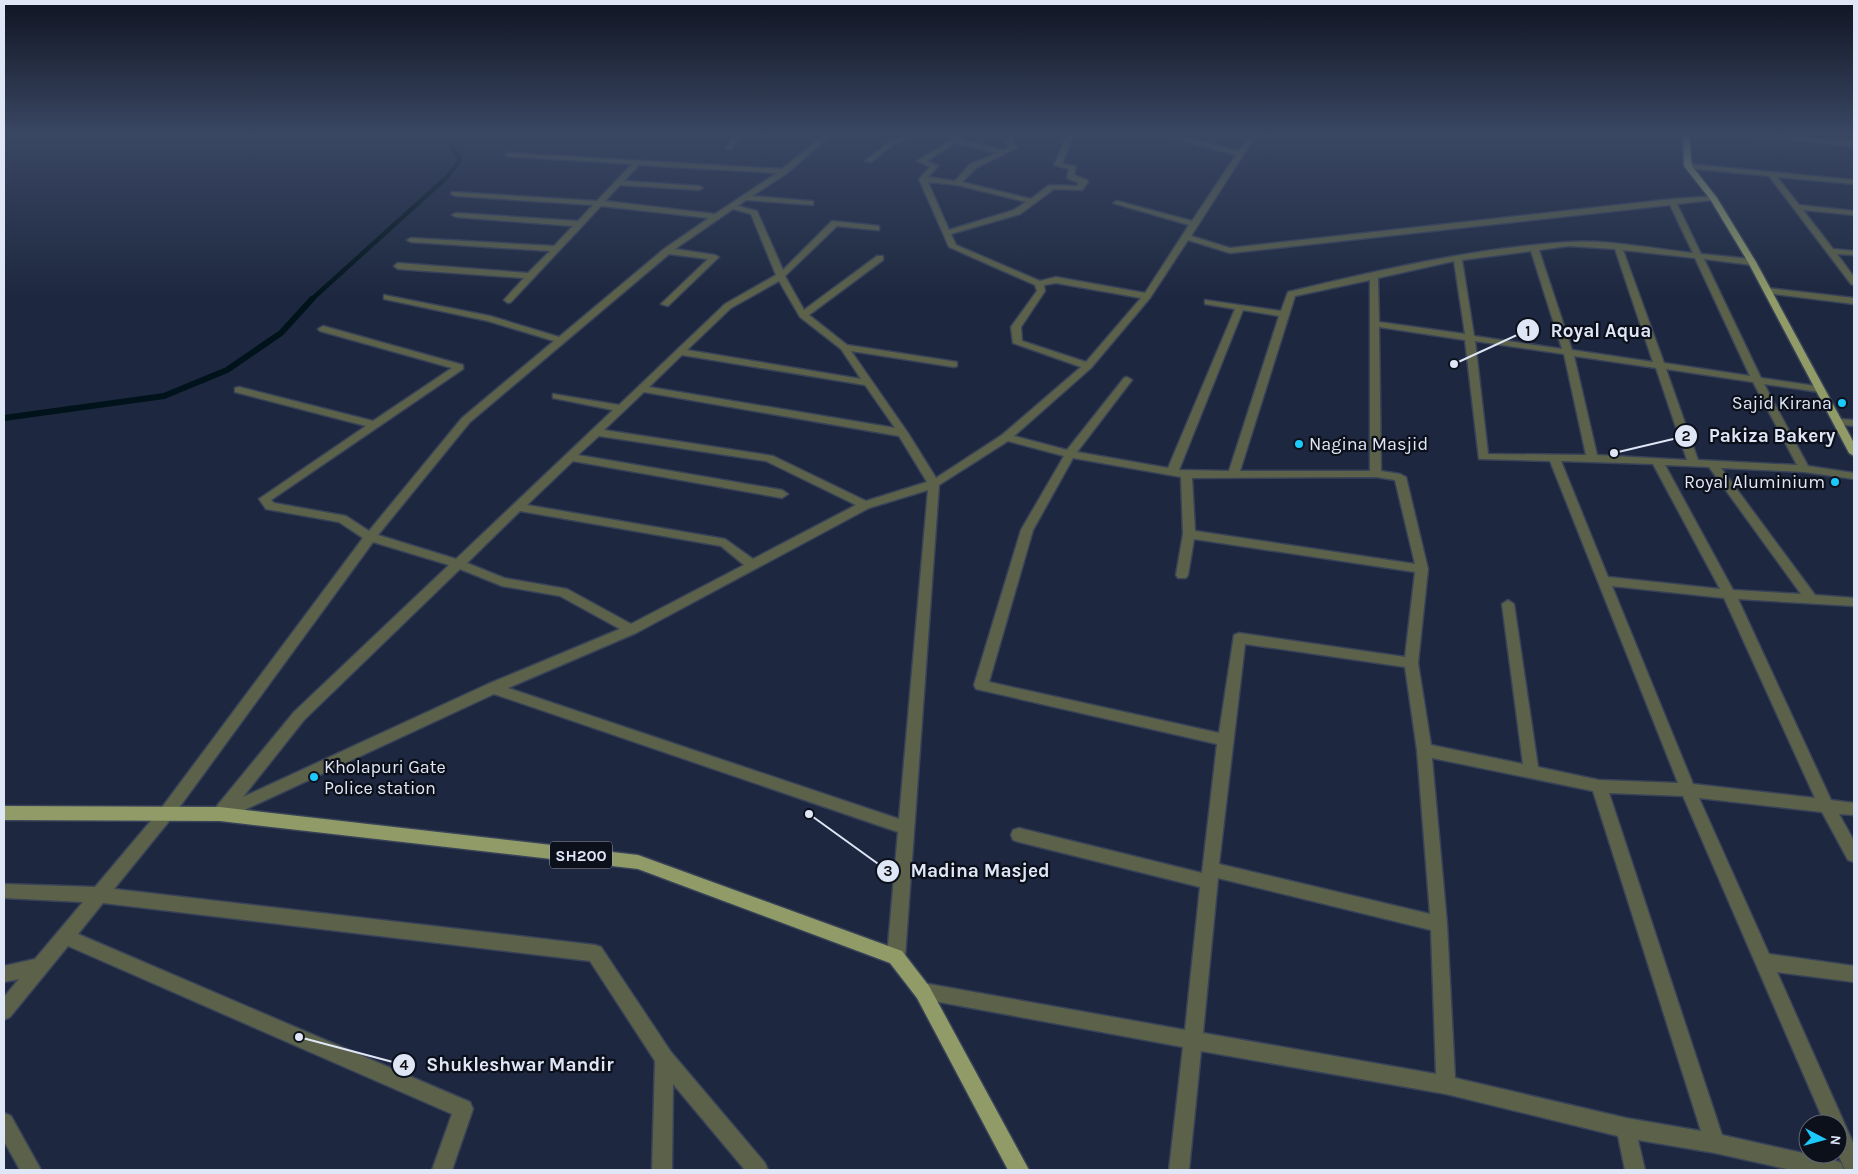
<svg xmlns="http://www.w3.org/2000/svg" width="1858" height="1174" viewBox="0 0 1858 1174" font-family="Karla,sans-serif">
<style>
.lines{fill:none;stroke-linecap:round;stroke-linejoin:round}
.stream-far1{stroke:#00131a;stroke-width:4.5}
.stream{stroke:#00131a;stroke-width:6}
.minor-casing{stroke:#384259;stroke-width:3}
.major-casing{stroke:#384259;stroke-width:3}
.minor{fill:#5c6249;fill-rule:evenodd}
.major{fill:#909b68;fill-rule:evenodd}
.poi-dot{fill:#1cc9fc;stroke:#0c101b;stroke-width:2}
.labels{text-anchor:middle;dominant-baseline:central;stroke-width:4.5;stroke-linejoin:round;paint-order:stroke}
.shield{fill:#0c101b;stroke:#a0a6b4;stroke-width:1}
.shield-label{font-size:16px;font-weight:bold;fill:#dfe6f6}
.poi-label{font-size:18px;fill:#dfe6f6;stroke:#0c101b;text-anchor:end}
.leader{fill:none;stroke:#dfe6f6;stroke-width:2}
.callout-dot{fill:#dfe6f6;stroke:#0c101b;stroke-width:2}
.mark-label{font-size:15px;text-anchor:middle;font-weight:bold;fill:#111}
.callout-label{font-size:19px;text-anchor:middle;font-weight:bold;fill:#dfe6f6;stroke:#0c101b;stroke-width:4.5;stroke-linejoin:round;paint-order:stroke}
</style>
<rect width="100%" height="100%" fill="#1d273f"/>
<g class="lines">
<!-- stream-far1 -->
<path class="stream-far1" d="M311,300L447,177L460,160L451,144L440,135"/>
<!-- stream -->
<path class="stream" d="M4,418L164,396L227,370L281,333L312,299"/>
<!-- minor casing -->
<g class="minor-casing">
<g id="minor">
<path d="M735,135H741L731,149H727L726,148Z"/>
<path d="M824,135H831L787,173L752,196L810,201H813V205L746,200L738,206L757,211L783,270L832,221L879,226V230H876L837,226L785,276L804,310L877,256H883V260L809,315L847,345L957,362V366L954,367L851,351L908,433L936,478L1002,435L1081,367L1013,343L1011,327L1037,291L1035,285L949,247L919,179L930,167L917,161L955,138L945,135L964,136V138L961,140L1003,150L1010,147L1005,142L1009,135H1015L1012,141L1017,146V148L976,168L962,182L1031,199L1049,185L1077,186L1079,183L1067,178L1069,169L1054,165L1067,135H1073L1062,164L1076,166L1074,175L1087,180L1088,182L1082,190L1054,189L1020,214L951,234L956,245L1040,281L1056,277L1145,293L1189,225L1113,203L1117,201L1192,221L1236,155L1162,135H1173L1239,151L1250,135H1256L1191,236L1230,248L1672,199L1716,196L1717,198L1713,200L1677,204L1701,254L1752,259L1756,262L1752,265L1704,259L1761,378L1823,387L1824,389L1819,392L1764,384L1808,466L1854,473V479L1804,472L1721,468L1815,595L1854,598V606L1738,599L1831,800L1854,803V815L1839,814L1854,841V862L1848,860L1822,812L1699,798L1769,954L1854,966V982L1777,972L1854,1145V1170H1845L1838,1154V1124H1825L1683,796L1609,793L1722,1135L1834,1160L1841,1163L1844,1170H1791L1715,1153L1638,1140L1645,1170H1625L1618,1136L1446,1094L1201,1051L1189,1170H1169L1183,1047L917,998L914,992L917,986L923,983L1185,1030L1200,887L1019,842L1013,840L1011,835L1013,830L1019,828L1202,873L1217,744L976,689L974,685L1021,530L1064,456L1008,441L939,485L905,957L902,963L896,965L890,963L887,957L898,832L494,694L225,819L220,821L215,819L212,814L216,807L294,712L449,565L373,542L170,820L114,889L595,945L601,947L671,1052L765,1163L768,1170H745L673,1084L672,1170H652L655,1061L590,961L103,903L78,934L470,1102L473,1109L452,1170H432L452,1114L68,946L10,1017L4,1020V997L19,979L4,982V966L35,959L83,902L4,898V884L95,887L160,810L363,538L339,522L266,509L259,499L366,426L235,392V388L239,387L373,421L452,368L320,331L318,329L323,326L463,365V369L271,500L274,503L346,516L369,531L462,418L554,341L488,321L384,299V295L490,316L559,337L664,249L709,218L601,206L511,302L508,303L504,300L524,278L398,269L394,266L398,263L528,273L550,251L411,242L407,240L411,238L554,246L573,226L456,217L452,215L456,213L578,221L593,205L455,196L451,194L452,192L597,201L632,164L506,156V154L508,153L782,169ZM956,143L997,153L970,164L955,181L928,177L938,166L927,161ZM639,165L777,173L715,214L605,201L620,185L699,190L703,188L699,186L624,181ZM928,182L957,185L1026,202L1014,210L949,230ZM1670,205L1693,253C1655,249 1605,239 1568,242C1475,248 1379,270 1288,292L1281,311L1205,300V304L1235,309L1168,468L1077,452L1132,380L1127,377L1124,378L1067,450L1014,436L1091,368L1150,298L1188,240L1230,253ZM733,209L751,214L776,275L725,304L619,405L553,394V398L613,410L456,559L378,535L470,422L669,254L708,259L661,304L668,306L719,257L715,255L675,249ZM1569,246L1615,249L1653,362L1572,350L1539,250ZM1623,250L1695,258L1750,376L1664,363ZM1531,251L1562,349L1474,336L1462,260ZM1454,261L1465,334L1379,322L1378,278ZM1370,280V471H1240L1295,296ZM779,281L800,317L841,349L861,379L687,350L731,308ZM1056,283L1141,298L1086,362L1022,341L1021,327L1045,291L1044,285ZM1243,310L1279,316L1229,471L1179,470ZM1379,327L1465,340L1479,459L1550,461L1678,783L1599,780L1538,767L1514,604L1508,600L1502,604L1523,764L1431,745L1418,663L1428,569L1406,477L1400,474L1381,471ZM1475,341L1564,354L1586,455L1488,454ZM682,355L865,385L895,428L649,387ZM1574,356L1656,368L1687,460L1597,455ZM1666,369L1753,382L1797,465L1698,460ZM644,392L899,436L927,482L866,501L773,456L604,430ZM599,436L766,461L856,505L753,559L725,539L527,505L573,461L782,498L788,494L782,490L578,455ZM1073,458L1181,477L1183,534L1176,575L1178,578H1186L1188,575L1194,539L1415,572L1405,657L1239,633L1234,635L1219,733L989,682L1033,530ZM1561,461L1653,464L1720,589L1608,577ZM1665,465L1709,467L1801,594L1733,590ZM1376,477L1395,480L1415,564L1195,531L1192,478ZM928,490L899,819L508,688L636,633L869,508ZM520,511L721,546L744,565L631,624L567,589L504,578L467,563ZM460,569L502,586L560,596L620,629L488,684L243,797L304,720ZM1612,586L1724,598L1815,798L1693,784ZM1245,644L1405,667L1417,750L1430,914L1219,864ZM1432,758L1593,791L1701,1131L1626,1118L1455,1078L1447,924ZM1218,878L1431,930L1436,1074L1203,1033Z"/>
<path d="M908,135H917L894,144L871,162L865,161L890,142Z"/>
<path d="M1755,135H1780L1854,142V146L1758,137Z"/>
<path d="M1688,164L1854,180V184L1777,177L1799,205L1854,211V215L1803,210L1833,249L1854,251V255L1837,254L1854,277V285L1851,284L1769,176L1685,168L1684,166Z"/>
<path d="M1768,288L1854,298V304L1765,293V289Z"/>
<path d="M1839,419L1854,420V426L1835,424V420Z"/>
<path d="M4,1113L11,1116L41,1170H20L4,1141Z"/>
</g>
</g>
<!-- major casing -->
<g class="major-casing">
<g id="major">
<path d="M1683,135H1689L1692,166L1717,198L1756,262L1854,443V456L1849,453L1748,262L1710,199L1684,166Z"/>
<path d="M4,806L220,807L638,855L902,951L929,986L1029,1170H1008L917,998L890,963L638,869L220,821L4,820Z"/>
</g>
</g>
<!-- minor -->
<use href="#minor" class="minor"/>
<!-- major -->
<use href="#major" class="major"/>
</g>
<!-- sky -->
<linearGradient id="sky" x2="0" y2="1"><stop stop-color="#101523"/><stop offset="0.45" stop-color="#3a4763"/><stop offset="1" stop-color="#3a4763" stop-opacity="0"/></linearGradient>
<rect width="1858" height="299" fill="url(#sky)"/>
<!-- markers -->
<g class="poi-dot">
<circle cx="1842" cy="403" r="5"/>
<circle cx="1299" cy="444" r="5"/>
<circle cx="1835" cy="482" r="5"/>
<circle cx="314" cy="777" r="5"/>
</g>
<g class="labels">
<!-- shield labels -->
<rect class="shield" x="550" y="841.5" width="62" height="27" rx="4"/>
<g class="shield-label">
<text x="581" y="855">SH200</text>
</g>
<!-- poi labels -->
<g class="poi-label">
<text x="1832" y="403">Sajid Kirana</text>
<text x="1309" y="444" text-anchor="start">Nagina Masjid</text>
<text x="1825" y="482">Royal Aluminium</text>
<text x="324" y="767" text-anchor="start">Kholapuri Gate<tspan x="324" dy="21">Police station</tspan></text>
</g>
</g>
<!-- callouts -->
<path class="leader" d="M1454 364L1528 330M1614 453L1686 436M809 814L888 871M299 1037L404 1065"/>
<g class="callout-dot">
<circle cx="1454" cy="364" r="5"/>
<circle cx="1614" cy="453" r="5"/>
<circle cx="809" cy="814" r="5"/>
<circle cx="299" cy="1037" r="5"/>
<circle cx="1528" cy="330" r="12"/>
<circle cx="1686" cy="436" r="12"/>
<circle cx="888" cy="871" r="12"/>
<circle cx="404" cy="1065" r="12"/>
</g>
<g class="mark-label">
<text x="1528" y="336">1</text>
<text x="1686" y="441">2</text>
<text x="888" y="876">3</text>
<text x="404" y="1070">4</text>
</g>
<g class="callout-label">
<text x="1601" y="337">Royal Aqua</text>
<text x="1772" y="442">Pakiza Bakery</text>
<text x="980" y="877">Madina Masjed</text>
<text x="520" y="1071">Shukleshwar Mandir</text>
</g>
<!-- border -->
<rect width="1858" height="1174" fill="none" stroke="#dfe6f6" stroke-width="10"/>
<!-- north arrow -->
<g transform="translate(1823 1139) rotate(96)"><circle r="24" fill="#0c101b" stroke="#606673"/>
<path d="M0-4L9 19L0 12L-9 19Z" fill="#1cc9fc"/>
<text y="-8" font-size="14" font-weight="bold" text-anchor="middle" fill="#dfe6f6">N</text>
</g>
</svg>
